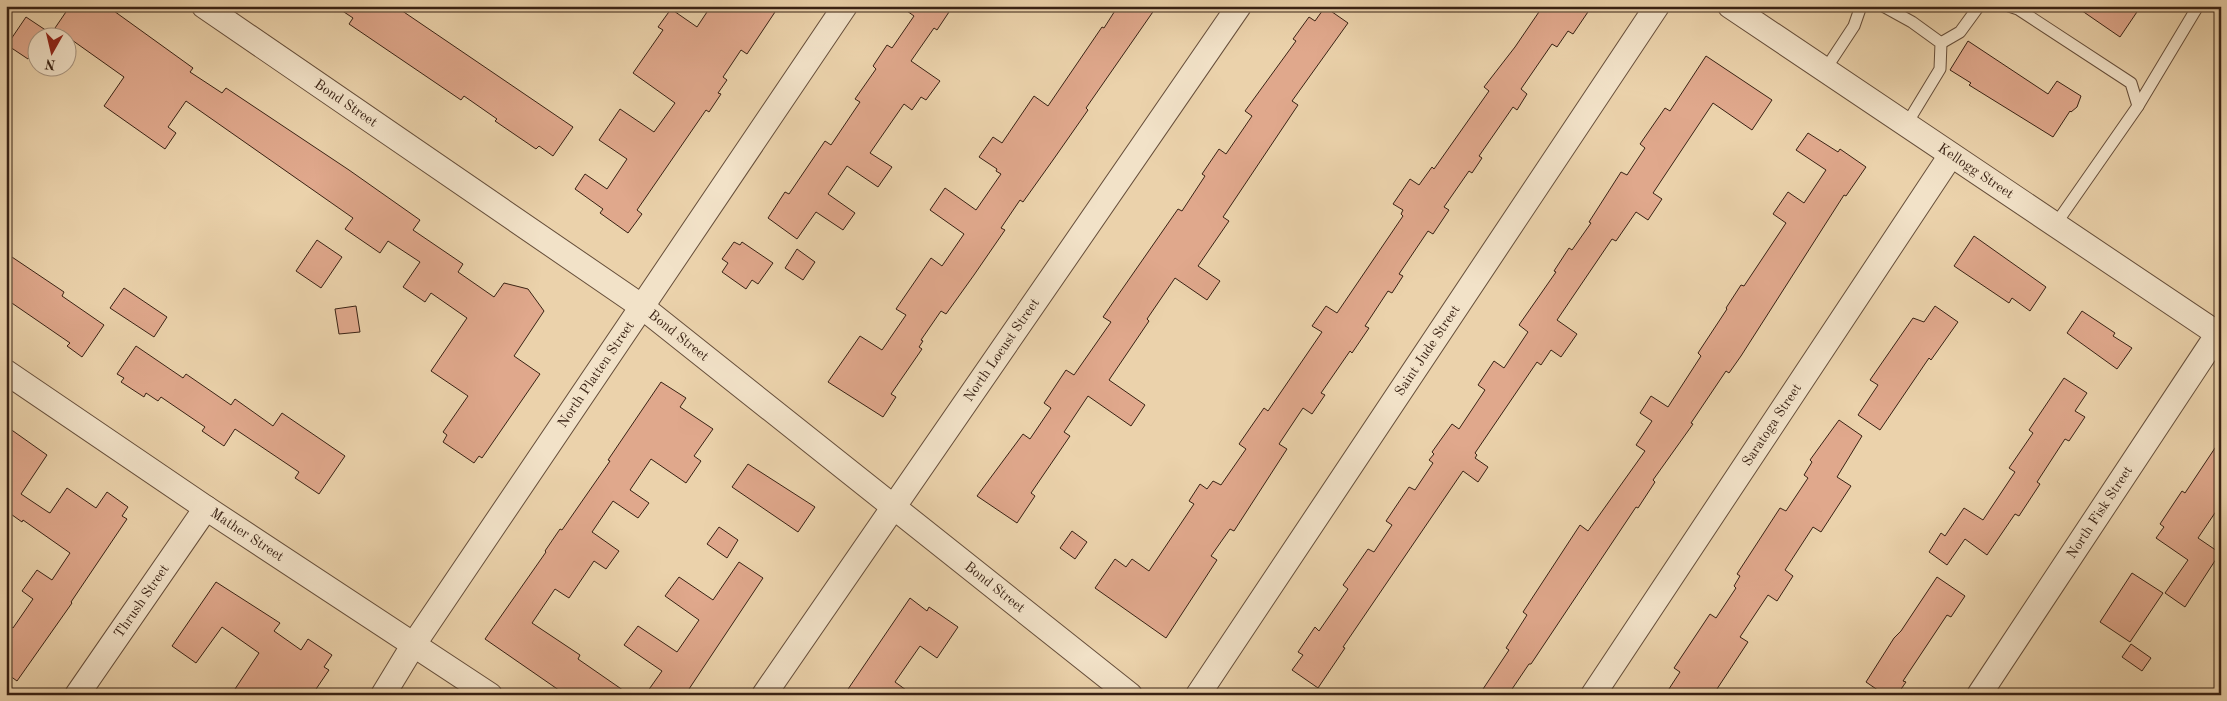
<svg xmlns="http://www.w3.org/2000/svg" width="2227" height="701" viewBox="0 0 2227 701" font-family="'Old Standard TT',serif">
<style>
.building{fill:#e0a88c;stroke:#392214}
.lines{fill:none;stroke-linecap:round;stroke-linejoin:round}
.lane-casing{stroke:#664e3a;stroke-width:13}
.street-casing{stroke:#664e3a;stroke-width:26}
.lane{stroke:#f2e2c8;stroke-width:11}
.street{stroke:#f2e2c8;stroke-width:24}
.labels{text-anchor:middle;dominant-baseline:central;stroke-width:4;stroke-linejoin:round;paint-order:stroke}
.street-label{font-size:14px;fill:#392214;stroke:#f2e2c8}
</style>
<rect width="100%" height="100%" fill="#ebd2ab"/>
<filter id="stains"><feTurbulence type="fractalNoise" baseFrequency=".004" numOctaves="4"/><feColorMatrix values="0 0 0 0 .2 0 0 0 0 .09 0 0 0 0 .02 0 0 0 .5 -.17"/></filter>
<radialGradient id="worn" r=".72"><stop offset=".6" stop-color="#630" stop-opacity="0"/><stop offset="1" stop-color="#630" stop-opacity=".3"/></radialGradient>
<!-- building -->
<g class="building">
<path d="M70,6H107L193,68L190,72L222,93L226,88L349,170L420,220L413,230L463,264L458,272L494,297L504,283L528,289L544,311L514,356L540,374L482,458L479,456L474,463L443,442L447,435L443,432L468,396L431,371L467,318L431,293L425,302L403,287L420,262L388,241L380,253L345,229L353,218L186,101L168,127L176,133L165,149L104,106L124,77L55,28Z"/>
<path d="M335,6H395L573,127L553,156L539,146L536,149L495,121L497,119L464,96L461,100L349,24L353,18Z"/>
<path d="M711,6H779L747,54L741,50L723,77L727,80L718,93L721,94L709,112L706,110L637,210L642,214L628,233L600,213L603,209L575,189L585,174L607,189L627,159L599,140L620,109L654,132L675,103L633,73L663,30L658,27L671,9L697,27Z"/>
<path d="M900,6H953L937,30L934,28L911,61L940,81L926,100L921,97L912,110L904,104L870,153L892,167L878,187L847,166L828,194L855,213L843,230L816,212L797,239L768,218L785,192L789,194L825,141L831,145L860,102L855,99L876,69L873,66L887,45L892,48L914,16Z"/>
<path d="M1118,6H1157L1086,108L1088,110L1053,160L1023,202L1020,200L1001,228L1005,230L974,275L946,314L941,311L921,340L923,341L919,347L922,349L891,394L896,397L883,417L828,382L860,336L882,350L906,315L896,309L931,258L942,266L964,234L930,210L945,188L976,210L1001,174L996,171L997,169L979,157L993,137L1002,143L1034,96L1048,106L1102,27L1104,28Z"/>
<path d="M1543,6H1592L1573,34L1568,31L1557,47L1552,44L1521,89L1527,94L1517,110L1513,107L1479,156L1482,158L1472,173L1469,171L1444,207L1449,210L1433,234L1428,231L1399,274L1403,276L1392,293L1388,291L1365,326L1369,328L1352,353L1350,351L1321,393L1325,395L1312,414L1303,408L1279,444L1287,449L1234,531L1230,529L1211,556L1217,560L1166,638L1095,588L1115,559L1126,567L1132,559L1149,571L1194,504L1189,501L1200,484L1207,489L1213,481L1221,485L1246,449L1239,444L1264,408L1268,411L1322,332L1312,326L1326,306L1337,313L1403,216L1401,214L1403,210L1393,204L1410,179L1419,185L1432,167L1434,169L1489,91L1484,87L1515,47Z"/>
<path d="M2075,6H2141L2120,37Z"/>
<path d="M1325,7L1348,23L1292,101L1298,105L1223,217L1229,221L1198,266L1220,281L1207,300L1175,278L1147,319L1149,321L1109,380L1145,405L1131,426L1088,396L1064,432L1070,436L1031,493L1035,496L1017,523L977,496L1023,434L1030,439L1051,408L1044,403L1066,370L1074,375L1111,322L1103,317L1116,298L1178,209L1182,211L1205,176L1202,174L1219,149L1226,154L1252,116L1245,111L1296,41L1293,39L1309,17L1315,21Z"/>
<path d="M26,17L47,31L42,38H38V45L28,59L7,45Z"/>
<path d="M1968,41L2048,94L2057,81L2081,96L2077,107L2071,112L2070,111L2053,137L1969,85L1971,83L1950,70Z"/>
<path d="M1706,56L1772,100L1752,130L1713,103L1653,193L1662,199L1648,220L1636,212L1616,241L1612,239L1557,320L1577,334L1561,357L1551,350L1541,365L1537,362L1475,453L1477,455L1475,458L1488,467L1478,482L1463,471L1343,647L1345,648L1318,688L1292,670L1303,655L1298,652L1315,627L1319,631L1337,605L1348,589L1343,585L1368,549L1374,552L1392,525L1386,521L1409,487L1415,490L1433,463L1429,460L1434,454L1432,452L1452,424L1459,429L1485,390L1478,385L1494,361L1504,368L1528,332L1519,325L1556,272L1554,271L1569,248L1572,250L1591,223L1589,222L1621,172L1627,175L1645,148L1640,144L1665,108L1670,111Z"/>
<path d="M1808,133L1838,152L1840,149L1866,167L1846,196L1844,195L1741,356L1729,373L1726,371L1691,423L1693,424L1653,480L1655,482L1638,508L1636,507L1531,664H1529L1508,695H1479L1509,650L1506,648L1527,615L1523,612L1580,525L1588,531L1645,451L1636,445L1652,421L1640,413L1651,396L1668,407L1701,356L1698,353L1727,309L1726,308L1741,285L1744,286L1786,223L1773,214L1788,192L1804,203L1826,170L1796,150Z"/>
<path d="M1974,236L2046,287L2030,311L2012,298L2009,303L1954,266Z"/>
<path d="M317,240L342,257L321,288L296,271Z"/>
<path d="M734,242L740,245L742,242L773,263L758,284L752,280L746,289L722,272L728,263L722,259Z"/>
<path d="M797,249L815,262L803,280L785,268Z"/>
<path d="M6,253L64,292L62,296L104,325L82,357L67,346L70,343L6,299Z"/>
<path d="M124,288L167,317L154,337L110,308Z"/>
<path d="M356,306L360,332L339,334L335,309Z"/>
<path d="M1935,306L1958,322L1931,360L1929,358L1880,430L1858,415L1878,385L1870,380L1913,318L1924,322Z"/>
<path d="M2082,311L2115,333L2113,336L2132,348L2117,369L2067,333Z"/>
<path d="M136,346L183,378L186,374L231,405L235,399L273,426L282,413L345,456L319,494L295,478L299,472L235,429L224,446L202,431L205,427L161,397L158,401L146,393L144,397L121,382L124,378L117,374Z"/>
<path d="M2064,378L2087,393L2075,411L2085,417L2069,441L2065,439L2037,482L2040,484L2019,516L2015,514L1987,555L1965,539L1947,565L1929,552L1941,533L1945,536L1964,508L1983,520L2015,472L2009,468L2033,433L2029,430Z"/>
<path d="M661,382L686,398L680,407L713,429L694,456L701,461L686,483L651,459L630,490L649,503L638,518L613,501L592,532L619,551L606,569L594,561L569,598L555,589L532,623L580,655L578,659L630,695H566L485,639L546,552L545,551L560,529L562,530L610,461L608,460Z"/>
<path d="M1839,420L1862,436L1837,477L1851,486L1821,532L1813,527L1785,570L1793,576L1777,601L1768,595L1740,637L1748,642L1713,695H1665L1680,672L1674,668L1710,614L1716,618L1736,588L1734,586L1740,576L1737,574L1780,508L1786,511L1808,478L1804,475L1812,462L1810,460Z"/>
<path d="M6,426L47,455L21,494L48,512L50,513L67,488L96,508L107,492L128,507L122,516L127,519L71,602L72,603L17,681L6,673V623L13,628L33,599L22,591L37,570L52,580L70,553L23,520L22,522L8,512L6,515Z"/>
<path d="M2221,439V504L2198,538L2220,553L2185,607L2165,593L2188,560L2156,538L2164,527L2160,524L2182,491L2185,493Z"/>
<path d="M748,464L815,507L798,532L732,487Z"/>
<path d="M719,527L738,540L727,558L707,544Z"/>
<path d="M1072,531L1087,542L1075,559L1060,548Z"/>
<path d="M739,562L763,578L685,695H645L662,671L624,645L638,626L677,652L699,620L665,596L679,577L713,600Z"/>
<path d="M2132,573L2163,593L2130,642L2100,622Z"/>
<path d="M1937,577L1965,596L1951,617L1947,615L1903,681L1906,682L1897,695H1885L1866,682L1894,638L1901,631Z"/>
<path d="M216,582L280,623L274,631L301,650L308,639L332,655L324,667L329,670L312,695H231L259,653L222,627L196,663L172,646Z"/>
<path d="M910,598L927,611L929,607L958,627L937,658L920,646L895,682L913,695H844Z"/>
<path d="M2131,644L2151,658L2142,671L2122,657Z"/>
</g>
<g class="lines">
<!-- lane casing -->
<g class="lane-casing">
<g id="lane">
<path d="M1883,6L1912,22L1941,43L1940,69L1906,125"/>
<path d="M2009,6L2018,9L2131,83L2138,106L2055,225"/>
<path d="M1941,43L1960,32L1979,6"/>
<path d="M1825,70L1854,26L1861,6"/>
<path d="M2138,106L2198,6"/>
</g>
</g>
<!-- street casing -->
<g class="street-casing">
<g id="street">
<path id="s1" d="M204,6L641,306L1130,695"/>
<path id="s2" d="M1730,6L2221,336"/>
<path id="s3" d="M6,372L206,508L490,695"/>
<path id="s4" d="M77,695L206,508"/>
<path id="s5" d="M383,695L414,644L845,6"/>
<path id="s6" d="M764,695L1239,6"/>
<path id="s7" d="M1198,695L1657,6"/>
<path id="s8" d="M1593,695L1951,155"/>
<path id="s9" d="M1979,695L2221,329"/>
</g>
</g>
<!-- lane -->
<use href="#lane" class="lane"/>
<!-- street -->
<use href="#street" class="street"/>
</g>
<g class="labels">
<!-- street labels -->
<g class="street-label">
<text stroke="none"><textPath href="#s1" startOffset="172">Bond Street</textPath></text>
<text stroke="none"><textPath href="#s2" startOffset="296">Kellogg Street</textPath></text>
<text stroke="none"><textPath href="#s1" startOffset="578">Bond Street</textPath></text>
<text stroke="none"><textPath href="#s6" startOffset="419">North Locust Street</textPath></text>
<text stroke="none"><textPath href="#s7" startOffset="414">Saint Jude Street</textPath></text>
<text stroke="none"><textPath href="#s5" startOffset="385">North Platten Street</textPath></text>
<text stroke="none"><textPath href="#s8" startOffset="324">Saratoga Street</textPath></text>
<text stroke="none"><textPath href="#s9" startOffset="219">North Fisk Street</textPath></text>
<text stroke="none"><textPath href="#s3" startOffset="291">Mather Street</textPath></text>
<text stroke="none"><textPath href="#s1" startOffset="982">Bond Street</textPath></text>
<text stroke="none"><textPath href="#s4" startOffset="114">Thrush Street</textPath></text>
</g>
</g>
<!-- margin -->
<rect width="2227" height="701" fill="none" stroke="#ebd2ab" stroke-width="25"/>
<rect x="8" y="8" width="2212" height="686" fill="none" stroke="#392214" stroke-width="2.5"/>
<rect x="12" y="12" width="2202" height="676" fill="none" stroke="#392214"/>
<!-- north arrow -->
<g transform="translate(52 52) rotate(188)"><circle r="24" fill="#f2e2c8" stroke="#a89580"/>
<path d="M0-4L9 19L0 12L-9 19Z" fill="#8f2418"/>
<text y="-8" font-size="14" font-weight="bold" text-anchor="middle" fill="#392214">N</text>
</g>
<rect width="100%" height="100%" filter="url(#stains)"/>
<rect width="100%" height="100%" fill="url(#worn)"/>
</svg>
